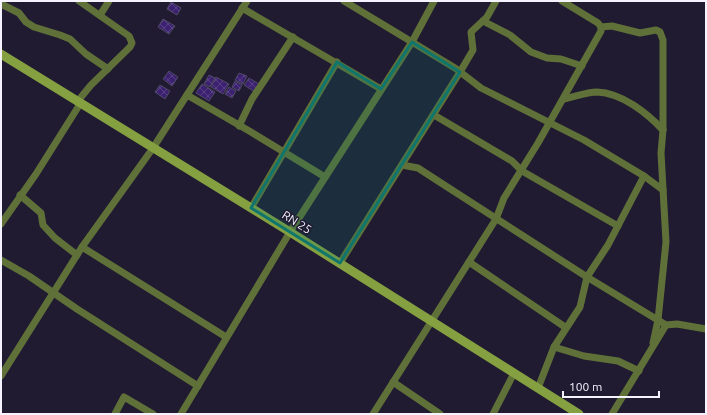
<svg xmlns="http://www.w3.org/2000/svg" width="707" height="415" viewBox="0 0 707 415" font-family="Ubuntu,sans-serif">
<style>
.building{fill:url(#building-cross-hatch);stroke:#4e4962}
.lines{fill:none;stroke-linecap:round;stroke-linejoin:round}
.minor{stroke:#5f7138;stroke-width:7}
.secondary{stroke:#84a040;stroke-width:9}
.marked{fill:#0f766e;fill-opacity:0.2;stroke:#0f766e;stroke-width:3;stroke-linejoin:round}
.labels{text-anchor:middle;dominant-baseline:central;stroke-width:3;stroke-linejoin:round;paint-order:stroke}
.street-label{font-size:12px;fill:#f4f3ff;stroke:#201b31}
</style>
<defs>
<pattern id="building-cross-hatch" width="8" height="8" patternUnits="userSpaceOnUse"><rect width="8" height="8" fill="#3b216f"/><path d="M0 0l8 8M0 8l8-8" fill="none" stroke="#584285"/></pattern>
</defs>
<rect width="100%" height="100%" fill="#201b31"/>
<!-- building -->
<g class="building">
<path d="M171,2L181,8L177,15L167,9Z"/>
<path d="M163,19L175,26L169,34L158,27Z"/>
<path d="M169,71L178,77L172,86L163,79Z"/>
<path d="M239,73L247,76L243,84L235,80Z"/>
<path d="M209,75L215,78L210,87L204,84Z"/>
<path d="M216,77L229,84L223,94L211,87Z"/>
<path d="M249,78L259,84L255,92L244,85Z"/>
<path d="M235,81L242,85L239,91L232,87Z"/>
<path d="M202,84L215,92L209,101L196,93Z"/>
<path d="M160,85L170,91L165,99L155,92Z"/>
<path d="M229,87L236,91L232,98L225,94Z"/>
</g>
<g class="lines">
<!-- minor -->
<g class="minor">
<path d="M344,1L455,68L481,88L584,140L644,176L663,190"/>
<path d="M1,4L19,13L26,22L34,27L60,35L70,39L86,54L108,69"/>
<path d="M242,8L381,89"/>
<path d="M100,15L109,1"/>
<path d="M483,21L510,35L531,52L547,58L561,59L582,66"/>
<path d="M601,27L612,26L640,33L656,30L660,32L663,40V130L661,153L666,242L658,320L653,343"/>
<path d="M187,95L251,132L325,177"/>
<path d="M564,99C574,97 587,92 597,92C622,93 647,113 663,130"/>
<path d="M77,102L91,85L130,47L132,43L129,36L79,1"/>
<path d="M434,115L512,161L522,171L618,226"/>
<path d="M239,126L252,99L293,37"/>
<path d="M402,165L418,168L438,181L587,277L666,325L612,414"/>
<path d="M20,195L41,213L43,225L55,238L77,255"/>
<path d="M251,208L337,62"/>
<path d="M1,224L36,174L80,104"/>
<path d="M82,247L226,337"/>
<path d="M1,260L29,276L77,309L198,386"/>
<path d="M469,262L565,327"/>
<path d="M340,263L460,72L473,50L471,32L487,17L496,1"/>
<path d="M666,325L677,324L706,329"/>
<path d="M554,347L584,356L618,361L639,371"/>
<path d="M1,376L82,247L153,148L247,1"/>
<path d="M393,382L440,414"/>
<path d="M538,388L554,347L580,307L587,277L608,245L644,176"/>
<path d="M115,414L124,397L153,414"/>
<path d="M181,414L290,232L412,42L434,1"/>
<path d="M373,414L496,219L504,198L538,143L601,31V27L598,23L562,1"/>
<path d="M493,414L514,373"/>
</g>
<!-- secondary -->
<path class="secondary" d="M1,54L290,232L579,414"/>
</g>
<!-- marked area -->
<path class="marked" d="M412,42L460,72L340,263L251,208L337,62L381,89Z"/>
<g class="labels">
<!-- street labels -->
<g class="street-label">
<text transform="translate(297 222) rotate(32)">RN 25</text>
</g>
</g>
<!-- border -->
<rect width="707" height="415" fill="none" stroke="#f4f3ff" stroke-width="4"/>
<!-- scale -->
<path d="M563 391v6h96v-6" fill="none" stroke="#f4f3ff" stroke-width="2"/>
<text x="569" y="391" font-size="12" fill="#f4f3ff" stroke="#201b31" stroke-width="3" paint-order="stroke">100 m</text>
</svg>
